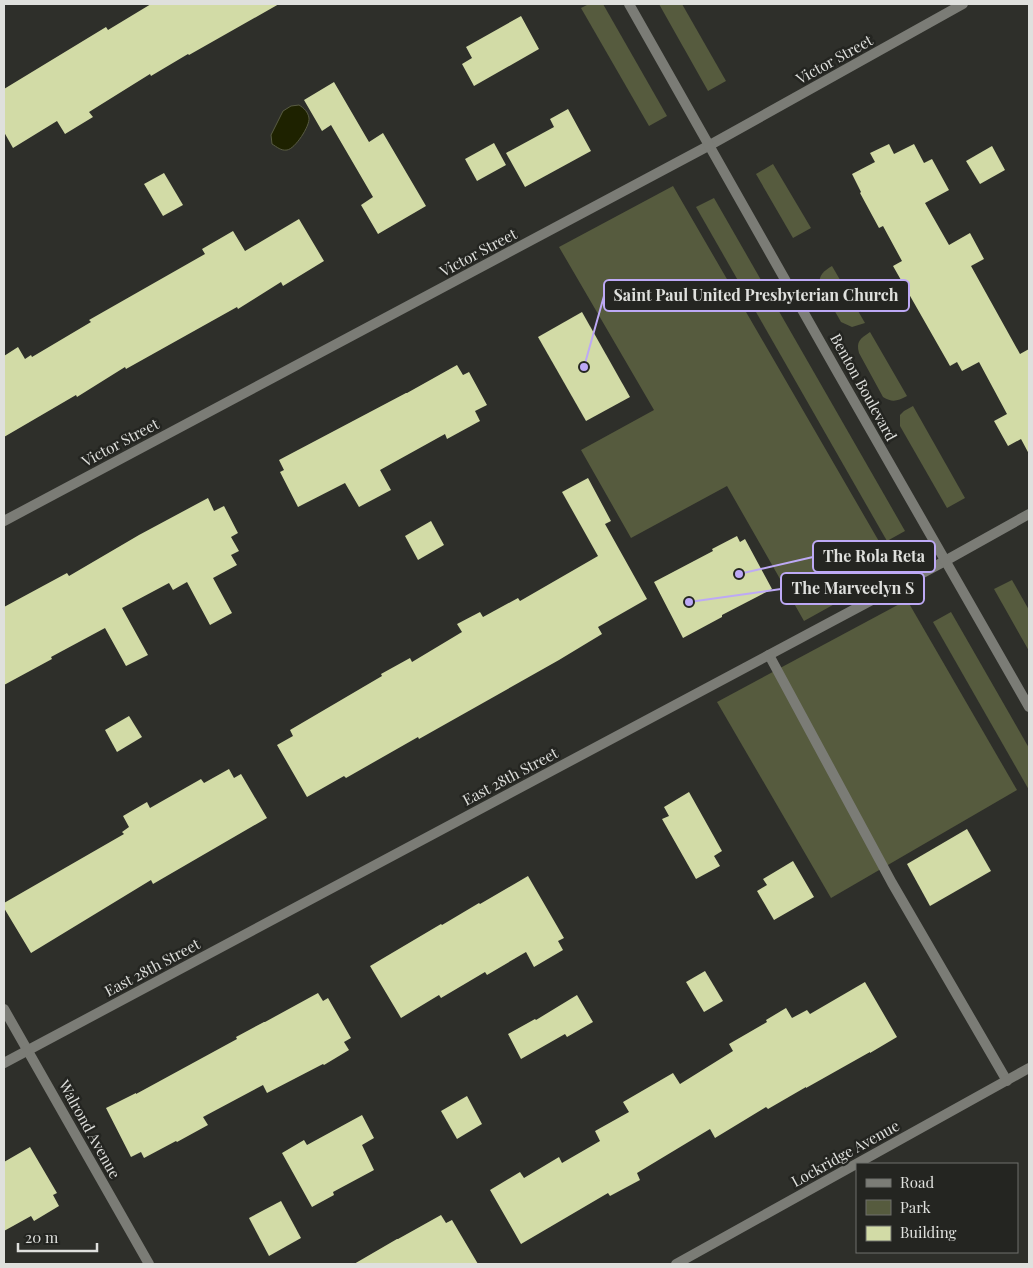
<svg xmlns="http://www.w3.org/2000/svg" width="1033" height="1268" viewBox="0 0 1033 1268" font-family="'Playfair Display',serif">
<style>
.green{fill:#565b3e}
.water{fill:#1e2200;stroke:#585b42}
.building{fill:#d2dba6}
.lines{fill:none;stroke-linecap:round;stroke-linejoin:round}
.service{stroke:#7b7c76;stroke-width:10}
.minor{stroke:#7b7c76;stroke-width:10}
.tertiary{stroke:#7b7c76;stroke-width:10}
.labels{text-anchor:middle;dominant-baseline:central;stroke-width:5;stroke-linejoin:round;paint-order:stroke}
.street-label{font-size:15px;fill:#dfe0dd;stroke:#242521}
.leader{fill:none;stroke:#bda9f5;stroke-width:2}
.callout-dot{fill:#bda9f5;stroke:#242521;stroke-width:2}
.callout{fill:#242521;stroke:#bda9f5;stroke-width:2}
.callout-label{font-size:16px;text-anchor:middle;font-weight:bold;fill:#dfe0dd}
</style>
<rect width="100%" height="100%" fill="#2e2f2a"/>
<!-- green -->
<g class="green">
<path d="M589,4H603L667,116L649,126L581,8Z"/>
<path d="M659,4H682L726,81L708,91Z"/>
<path d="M773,164L811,228L793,238L756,174Z"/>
<path d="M673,186L895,569L885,576L804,621L727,486L631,538L581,450L654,410L559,247Z"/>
<path d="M714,198L905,531L887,541L696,207Z"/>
<path d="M832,266L865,323L852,327L841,322L820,285C818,275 824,271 832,266Z"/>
<path d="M870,332L907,396C897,401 893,403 883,397L859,353C856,341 860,339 870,332Z"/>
<path d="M913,406L965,498L947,508L900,426V415L904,411Z"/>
<path d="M1012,580L1029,610V651L994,589Z"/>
<path d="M907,600L1017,790L831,898L717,702Z"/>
<path d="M951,612L1029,748V790L933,622Z"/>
</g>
<!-- water -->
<path class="water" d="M299,105C304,108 308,112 309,118C310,126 295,149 287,150C281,151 277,147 272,144L271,135L283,111L291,106Z"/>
<!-- building -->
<g class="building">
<path d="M151,4H279L189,55L188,54L151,76L150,74L89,112L93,117L65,134L57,121L13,148L4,132V89L106,27L108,30Z"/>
<path d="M521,16L539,49L474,86L462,64L472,58L466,47Z"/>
<path d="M334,82L369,142L383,133L426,206L378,234L361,205L373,197L331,125L322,131L304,100Z"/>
<path d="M568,109L591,151L525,187L506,153L554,127L550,119Z"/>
<path d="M494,143L506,165L477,181L465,159Z"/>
<path d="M889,144L894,154L914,144L924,163L932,159L949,190L925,203L949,245L970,233L984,259L971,266L1020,354L1029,349V454L1021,439L1008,446L994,421L1007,414L979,362L962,371L957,362L950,366L893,266L902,261L883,226L879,228L860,193L861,192L852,174L875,162L870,153Z"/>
<path d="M992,146L1005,170L980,184L966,161Z"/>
<path d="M164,173L183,205L163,216L144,184Z"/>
<path d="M299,219L324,261L283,286L281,282L238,309L237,307L126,369L125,367L77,397L76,395L4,437V356L18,347L25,359L31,355L32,357L91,322L89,320L205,254L202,249L233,231L245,251Z"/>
<path d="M582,312L630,397L586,421L538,337Z"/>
<path d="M457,365L463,375L469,372L487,405L475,411L480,421L447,439L445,434L380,470L391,490L359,507L345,483L298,507L280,472L284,470L279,460L406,393H407Z"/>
<path d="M588,478L611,521L605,524L647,599L598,627L602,634L559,660L419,739L418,737L346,778L344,776L307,797L277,745L293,736L290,730L382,676L381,674L410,658L412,662L462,632L457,624L480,612L483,617L518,598L520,601L598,556L562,492Z"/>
<path d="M208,498L214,511L224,506L238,533L231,537L239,551L231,555L237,565L213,578L232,613L210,625L187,582L173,590L169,583L122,608L148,655L126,666L105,628L51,657L52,659L4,685V607L67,573L69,576L139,535Z"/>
<path d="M431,521L444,545L418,560L405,536Z"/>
<path d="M737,536L740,542L745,539L772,589L722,615V617L683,638L654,582L713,551L712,549Z"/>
<path d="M129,716L142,737L117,752L105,730Z"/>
<path d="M229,769L234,778L241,774L267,818L153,884L151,880L31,953L4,908V903L124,834L122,832L129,827L123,816L147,802L150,808L201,779L204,783Z"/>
<path d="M689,792L722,851L714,856L720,866L696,879L662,819L669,816L664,807Z"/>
<path d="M967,829L991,871L930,906L907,864Z"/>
<path d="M793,861L814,897L774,920L757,891L767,885L763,879Z"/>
<path d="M528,876L564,938L558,941L563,950L534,967L526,952L487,975L485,972L441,998L439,995L401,1018L370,966L441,924L442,925L479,903L480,904Z"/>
<path d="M705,971L723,1001L704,1012L686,982Z"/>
<path d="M865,982L897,1037L870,1053V1052L806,1088V1087L768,1109L766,1107L715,1138L710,1129L637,1173L640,1180L610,1196L608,1193L521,1244L490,1190L520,1172L524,1178L559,1157L562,1163L600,1141L595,1131L629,1112L623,1102L673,1073L680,1084L733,1051L729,1044L767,1022L766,1020L786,1008L792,1018L807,1010L810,1014Z"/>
<path d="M318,993L323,1001L328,998L351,1038L344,1042L349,1050L324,1065L323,1064L267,1093L263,1085L203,1117L208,1125L177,1142L176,1141L144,1158L141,1152L131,1157L106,1108L136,1093V1094L237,1039L236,1037L264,1022H265Z"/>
<path d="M577,995L593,1022L567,1037L565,1034L521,1059L508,1034L535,1019L536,1020Z"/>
<path d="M467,1096L482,1124L457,1139L441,1111Z"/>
<path d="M362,1115L374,1138L362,1145L374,1170L333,1192L334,1195L312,1207L282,1153L304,1140L307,1145Z"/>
<path d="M30,1147L57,1193L53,1195L59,1206L34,1221L31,1216L4,1231V1162Z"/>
<path d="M281,1201L301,1238L269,1256L249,1218Z"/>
<path d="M441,1215L446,1223L452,1220L478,1264H354L397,1239H398Z"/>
</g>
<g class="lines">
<!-- service -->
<path class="service" d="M769,655L892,883L1007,1081"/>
<!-- minor -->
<g class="minor">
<path d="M4,521L710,145L963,4"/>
<path d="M4,1009L149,1264"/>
<path d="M4,1063L945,561L1029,514"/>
<path d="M676,1264L1029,1068"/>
</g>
<!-- tertiary -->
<path class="tertiary" d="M629,4C762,238 894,474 1029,707"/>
</g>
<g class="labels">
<!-- street labels -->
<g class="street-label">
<text transform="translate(834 59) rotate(-29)">Victor Street</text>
<text transform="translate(478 252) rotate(-28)">Victor Street</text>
<text transform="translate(864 387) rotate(61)">Benton Boulevard</text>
<text transform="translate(120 442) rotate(-28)">Victor Street</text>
<text transform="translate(510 776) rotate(-28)">East 28th Street</text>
<text transform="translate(152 967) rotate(-28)">East 28th Street</text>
<text transform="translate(90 1129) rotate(61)">Walrond Avenue</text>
<text transform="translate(845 1153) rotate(-29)">Lockridge Avenue</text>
</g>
</g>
<!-- callouts -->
<path class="leader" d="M584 367L604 296M739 574L813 557M689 602L781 589"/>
<g class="callout-dot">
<circle cx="584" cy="367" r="5"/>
<circle cx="739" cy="574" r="5"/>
<circle cx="689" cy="602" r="5"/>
</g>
<g class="callout">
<rect x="604" y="280" width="305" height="31" rx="5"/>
<rect x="813" y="541" width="122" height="31" rx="5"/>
<rect x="781" y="573" width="143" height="31" rx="5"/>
</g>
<g class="callout-label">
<text x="756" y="301">Saint Paul United Presbyterian Church</text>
<text x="874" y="562">The Rola Reta</text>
<text x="853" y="594">The Marveelyn S</text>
</g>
<!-- border -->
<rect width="1033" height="1268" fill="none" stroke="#dfe0dd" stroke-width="10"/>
<!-- legend -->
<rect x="856" y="1163" width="162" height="90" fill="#242521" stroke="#6f706c"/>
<rect x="866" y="1179" width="25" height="8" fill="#7b7c76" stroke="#6f706c"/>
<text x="900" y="1188" font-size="15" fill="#dfe0dd">Road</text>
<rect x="866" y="1200" width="25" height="15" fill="#565b3e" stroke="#6f706c"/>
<text x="900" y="1213" font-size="15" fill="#dfe0dd">Park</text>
<rect x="866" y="1226" width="25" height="15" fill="#d2dba6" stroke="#6f706c"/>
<text x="900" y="1238" font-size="15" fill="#dfe0dd">Building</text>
<!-- scale -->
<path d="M18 1243v8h79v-8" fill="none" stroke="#dfe0dd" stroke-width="2.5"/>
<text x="25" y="1243" font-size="15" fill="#dfe0dd" stroke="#242521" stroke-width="4" paint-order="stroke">20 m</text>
</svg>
